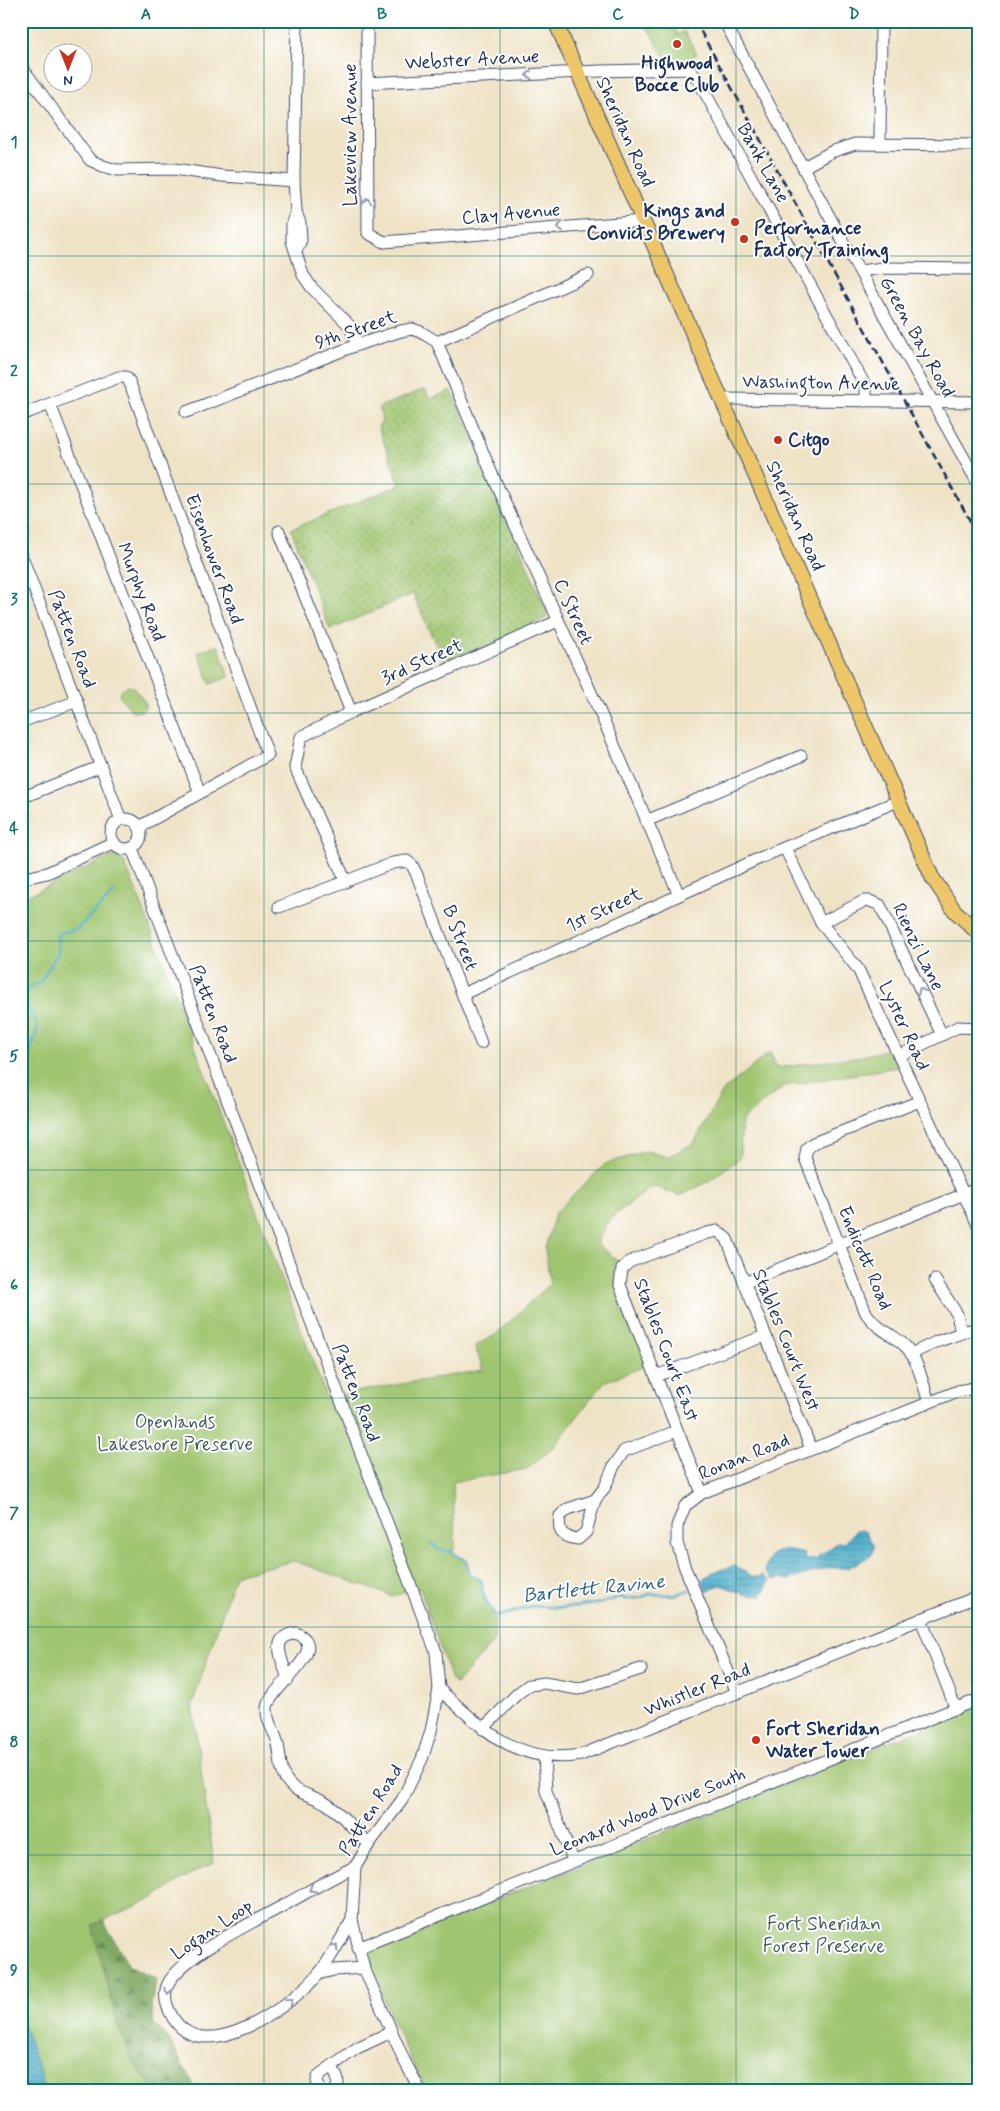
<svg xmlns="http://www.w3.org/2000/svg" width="1000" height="2111" viewBox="0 0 1000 2111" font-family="Mynerve,sans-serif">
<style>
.grass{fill:url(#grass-dots);stroke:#5e7a66}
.forest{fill:url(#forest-firs);stroke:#4e6c60}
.park{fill:#a0c56f;stroke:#5e7a66}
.water{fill:url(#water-rules);stroke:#316e92}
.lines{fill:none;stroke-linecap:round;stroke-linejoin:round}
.stream{stroke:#47acc7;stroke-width:2.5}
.minor-casing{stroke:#3b4a6e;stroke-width:13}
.major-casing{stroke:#3b4a6e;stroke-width:16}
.minor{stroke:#fff;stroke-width:11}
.major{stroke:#ecc669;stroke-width:14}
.rail{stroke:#1b2f5e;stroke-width:2.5;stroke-dasharray:8 4;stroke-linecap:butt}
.oneway{stroke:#8d97ae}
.grid{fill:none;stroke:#0f766e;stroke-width:1;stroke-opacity:0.55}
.poi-dot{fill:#c8321e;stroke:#fff;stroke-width:2}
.labels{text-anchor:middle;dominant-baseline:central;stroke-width:4;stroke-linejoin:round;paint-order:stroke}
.street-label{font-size:19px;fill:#1b2f5e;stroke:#fff}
.poi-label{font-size:19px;font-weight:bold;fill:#1b2f5e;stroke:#fff;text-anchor:start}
.park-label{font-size:19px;fill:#435c63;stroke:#fff}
.water-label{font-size:20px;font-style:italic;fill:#2d6188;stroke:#fff}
.neatline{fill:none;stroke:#0f766e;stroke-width:2}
.grid-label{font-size:16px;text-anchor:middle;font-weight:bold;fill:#0f766e}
</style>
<defs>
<pattern id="grass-dots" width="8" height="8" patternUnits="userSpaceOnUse" patternTransform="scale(1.25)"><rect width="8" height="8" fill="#a0c56f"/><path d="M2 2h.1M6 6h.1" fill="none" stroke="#82a05e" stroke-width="1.8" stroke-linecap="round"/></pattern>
<pattern id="forest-firs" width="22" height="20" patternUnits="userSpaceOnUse" patternTransform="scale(1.25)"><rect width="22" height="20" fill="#80aa62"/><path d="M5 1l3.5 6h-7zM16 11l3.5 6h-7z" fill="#688b54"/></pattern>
<pattern id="water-rules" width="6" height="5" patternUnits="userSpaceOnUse" patternTransform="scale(1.25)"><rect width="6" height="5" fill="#47acc7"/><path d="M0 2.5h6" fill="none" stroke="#3a8ca5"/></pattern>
</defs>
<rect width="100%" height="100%" fill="#fff"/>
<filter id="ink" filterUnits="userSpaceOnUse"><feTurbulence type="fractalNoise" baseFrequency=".02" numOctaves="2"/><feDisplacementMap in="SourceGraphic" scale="10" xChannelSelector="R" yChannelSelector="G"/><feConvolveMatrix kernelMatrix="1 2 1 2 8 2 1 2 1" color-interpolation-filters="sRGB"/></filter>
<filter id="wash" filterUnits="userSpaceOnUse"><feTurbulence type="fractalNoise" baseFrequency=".0096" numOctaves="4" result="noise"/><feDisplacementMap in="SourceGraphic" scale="20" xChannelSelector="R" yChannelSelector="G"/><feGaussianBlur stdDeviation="1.12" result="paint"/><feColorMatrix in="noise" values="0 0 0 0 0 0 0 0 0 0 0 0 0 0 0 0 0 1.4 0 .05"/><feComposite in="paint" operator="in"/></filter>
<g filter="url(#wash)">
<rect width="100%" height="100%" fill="#efe3c6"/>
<!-- grass -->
<path class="grass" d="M425,389L430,399L451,390L493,483L547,613L546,618L542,620L450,663L444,662L441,657L413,594L330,630L291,529L400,485L378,427L382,420L379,407Z"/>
<!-- forest -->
<path class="forest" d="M21,1914L92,1925L103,1920L129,1966L157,1980L151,2003L154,2024L168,2038L196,2090H65Z"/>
<!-- park -->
<g class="park">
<path d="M643,21H671L678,35L684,31L697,54L689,58L690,61H667Z"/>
<path d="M218,645L229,677L210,684L198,652Z"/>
<path d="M128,686L133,687L145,702V708L142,711L133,712L119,696L121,689Z"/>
<path d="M115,854L124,862L137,892L327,1399L349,1393L483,1370L475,1346L495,1335L550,1284L545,1249L555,1213L605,1164L647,1151L667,1157L694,1143L723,1091L770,1052L777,1068L862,1056L888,1049L898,1067L784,1086L742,1120L740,1158L709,1181L680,1196L653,1186L611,1218L597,1243L621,1264L617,1269L615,1280L648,1365L604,1382L553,1448L527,1469L453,1482L455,1546L452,1552L466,1561L471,1574L482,1581L481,1591L485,1602L495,1615L494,1641L456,1684L451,1680L420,1588L392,1596L294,1561L235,1575L192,1705L214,1863L189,1875L152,1899L92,1925L118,2027L135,2066L156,2090H46L21,2020V908L25,897Z"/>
<path d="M979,1706V2090H426L395,2026L366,1957L375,1948Z"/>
</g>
<!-- water -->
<g class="water">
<path d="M861,1530L866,1532L874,1547L871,1556L847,1568H827L788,1580L780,1578L773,1580L764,1571L771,1555L784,1549L805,1554L804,1558L807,1560L818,1559L819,1555L823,1554L838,1542L845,1543L855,1531Z"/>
<path d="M734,1566L754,1577H761L762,1575L770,1581L762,1595C748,1599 733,1589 720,1585L707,1592L702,1580L713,1572Z"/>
<path d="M21,2020L22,2021L46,2090H21Z"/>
</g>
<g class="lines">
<!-- stream -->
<g class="stream">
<path d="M21,1069L28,1059L38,1027L26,1003V990L41,981L59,951L57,936L60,933L77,929L114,893"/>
<path d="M431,1543L439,1550L452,1552L466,1561L470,1574L482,1581C481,1595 487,1603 495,1615L500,1616L533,1606L564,1608L602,1603L620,1597L625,1599L639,1598L650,1594L674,1595L689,1590"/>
</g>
</g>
</g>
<g filter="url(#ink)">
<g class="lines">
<!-- minor casing -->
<g class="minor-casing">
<g id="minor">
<path d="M367,21L368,233L384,242L644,221"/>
<path d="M724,21L841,238L979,485"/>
<path d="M21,66L90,160L103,166L117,170L174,169L222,176L294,181"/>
<path d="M367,83L600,71L688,69L697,78L866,387V401"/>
<path d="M880,143L881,21"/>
<path d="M804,167L831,152L855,144L979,145"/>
<path d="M296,212L292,223V241L303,275L312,288L350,326L357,345"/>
<path d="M296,251L301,240L300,223L296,212L294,181L297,21"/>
<path d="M860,271L883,268L979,269"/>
<path d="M437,342L492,474L599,710L679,895"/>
<path d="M723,399L979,402"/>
<path d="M50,404L200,793"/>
<path d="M186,412L357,345L401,331L412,329L421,332L437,342L588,275"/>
<path d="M21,415L119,377H126L129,381L268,755L139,827"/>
<path d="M279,531L351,712"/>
<path d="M21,554L121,820"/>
<path d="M21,722L77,701"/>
<path d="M21,798L101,766"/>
<circle cx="126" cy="834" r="15"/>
<path d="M646,821L801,756"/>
<path d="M132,848L436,1652L439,1689L431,1731L422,1759L402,1800L369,1844L355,1867L352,1920L364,1968L404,2060L420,2090"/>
<path d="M785,848L821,923L858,969L979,1227"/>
<path d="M21,879L47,873L114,842"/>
<path d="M346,882L295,767L301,737L351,712L558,621"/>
<path d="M279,907L393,863L407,861L412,865L417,875L481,1043"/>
<path d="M821,923L864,901H870L880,905L942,1035"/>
<path d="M463,994L769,854L898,801"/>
<path d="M899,1056L958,1027L979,1028"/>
<path d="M920,1101L813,1143L807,1148L805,1158L866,1313C880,1333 894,1333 907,1348C919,1362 923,1385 929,1402"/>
<path d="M935,1280L957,1314L961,1333"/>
<path d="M744,1283L979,1188"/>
<path d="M911,1354L936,1342L970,1330"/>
<path d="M656,1376L765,1336"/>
<path d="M702,1493L620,1285L622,1269L629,1262L707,1233L718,1231L727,1239L811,1449"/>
<path d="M595,1500L586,1532L578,1539C561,1537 558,1532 560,1516L568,1509Z"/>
<path d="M595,1500L605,1487L614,1466L624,1451L677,1431"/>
<path d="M921,1619L956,1709"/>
<path d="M288,1680C284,1662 267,1637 296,1633C334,1649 268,1688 267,1708C266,1721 274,1730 277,1741C281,1754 279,1766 285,1778C295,1795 312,1794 327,1804C342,1814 355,1831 369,1844"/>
<path d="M439,1689C482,1728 517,1766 581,1755L979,1596"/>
<path d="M737,1693L685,1568L677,1543V1526L685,1506L702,1493L958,1391L979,1387"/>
<path d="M483,1729L517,1694L529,1685L544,1683L578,1689L641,1669"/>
<path d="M544,1756L546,1791L573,1860"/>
<path d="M352,1920C341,1938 331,1959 318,1975C291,2005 205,2069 173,2018C167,2008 162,1994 169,1982C186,1953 258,1920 288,1903C311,1890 332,1877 355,1867"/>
<path d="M358,1948L979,1699"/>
<path d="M318,1974L334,1970L364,1968"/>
<path d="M332,2066C335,2074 342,2082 335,2090"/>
<path d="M320,2090L317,2081L319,2075L357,2048L391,2032"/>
</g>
</g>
<!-- major casing -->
<g class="major-casing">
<path id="major" d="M555,21L932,877L954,910L979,934"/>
</g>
<!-- minor -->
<use href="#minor" class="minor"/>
<!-- major -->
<use href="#major" class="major"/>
<!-- rail -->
<path class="rail" d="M695,21L979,537"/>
</g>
<!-- one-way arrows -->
<defs><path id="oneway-chevron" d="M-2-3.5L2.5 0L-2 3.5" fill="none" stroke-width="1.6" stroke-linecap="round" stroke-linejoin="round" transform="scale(1.25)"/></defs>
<g class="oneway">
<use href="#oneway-chevron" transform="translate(529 75) rotate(177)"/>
<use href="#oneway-chevron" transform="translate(367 201) rotate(-91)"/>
<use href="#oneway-chevron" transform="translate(560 227) rotate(175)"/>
<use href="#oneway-chevron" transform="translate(921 991) rotate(-115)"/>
<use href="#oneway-chevron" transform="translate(312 1889) rotate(150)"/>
<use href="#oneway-chevron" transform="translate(335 1947) rotate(-58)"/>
<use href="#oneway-chevron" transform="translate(168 1991) rotate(101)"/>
<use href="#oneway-chevron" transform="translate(290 2001) rotate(-39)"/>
</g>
</g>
<!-- grid -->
<path class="grid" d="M264,21V2090M500,21V2090M736,21V2090M21,256H979M21,484H979M21,713H979M21,941H979M21,1170H979M21,1398H979M21,1627H979M21,1855H979"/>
<!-- markers -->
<g class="poi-dot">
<circle cx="677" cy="44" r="5"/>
<circle cx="735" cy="222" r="5"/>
<circle cx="744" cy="239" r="5"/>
<circle cx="778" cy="440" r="5"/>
<circle cx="756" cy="1740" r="5"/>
</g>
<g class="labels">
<!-- street labels -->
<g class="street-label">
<text transform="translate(472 60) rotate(-3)">Webster Avenue</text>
<text transform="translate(625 132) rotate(66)">Sheridan Road</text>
<text transform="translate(350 135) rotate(-90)">Lakeview Avenue</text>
<text transform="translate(763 163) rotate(61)">Bank Lane</text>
<text transform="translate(511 214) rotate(-5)">Clay Avenue</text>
<text transform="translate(356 330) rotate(-19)">9th Street</text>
<text transform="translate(917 337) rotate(61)">Green Bay Road</text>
<text transform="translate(821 383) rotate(1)">Washington Avenue</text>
<text transform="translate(795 516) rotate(66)">Sheridan Road</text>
<text transform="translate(214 559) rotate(70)">Eisenhower Road</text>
<text transform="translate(141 592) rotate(69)">Murphy Road</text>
<text transform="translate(573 612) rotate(66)">C Street</text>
<text transform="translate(72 639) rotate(69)">Patten Road</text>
<text transform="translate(422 662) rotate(-24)">3rd Street</text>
<text transform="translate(604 910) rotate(-25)">1st Street</text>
<text transform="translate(460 938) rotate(69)">B Street</text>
<text transform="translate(918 947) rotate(64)">Rienzi Lane</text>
<text transform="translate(213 1014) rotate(69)">Patten Road</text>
<text transform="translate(904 1026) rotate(65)">Lyster Road</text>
<text transform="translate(865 1258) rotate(67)">Endicott Road</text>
<text transform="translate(786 1340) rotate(68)">Stables Court West</text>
<text transform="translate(666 1350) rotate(69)">Stables Court East</text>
<text transform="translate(356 1393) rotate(69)">Patten Road</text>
<text transform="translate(744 1457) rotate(-22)">Ronan Road</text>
<text transform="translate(697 1690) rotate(-22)">Whistler Road</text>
<text transform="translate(371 1810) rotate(-58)">Patten Road</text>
<text transform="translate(648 1812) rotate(-22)">Leonard Wood Drive South</text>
<text transform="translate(212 1930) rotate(-34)">Logan Loop</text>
</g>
<!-- poi labels -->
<g class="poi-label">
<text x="677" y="63" text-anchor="middle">Highwood<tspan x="677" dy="22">Bocce Club</tspan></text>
<text x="725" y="211" text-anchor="end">Kings and<tspan x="725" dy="22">Convicts Brewery</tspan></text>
<text x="754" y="228">Performance<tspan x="754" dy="22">Factory Training</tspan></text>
<text x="788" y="440">Citgo</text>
<text x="766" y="1729">Fort Sheridan<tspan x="766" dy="22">Water Tower</tspan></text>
</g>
<!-- park labels -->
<g class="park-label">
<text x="175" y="1422">Openlands<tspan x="175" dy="22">Lakeshore Preserve</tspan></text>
<text x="824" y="1924">Fort Sheridan<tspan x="824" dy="22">Forest Preserve</tspan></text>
</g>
<!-- water labels -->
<g class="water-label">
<text transform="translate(594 1589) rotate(-6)">Bartlett Ravine</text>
</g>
</g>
<!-- margin -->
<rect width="1000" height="2111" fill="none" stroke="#fff" stroke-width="55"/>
<!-- north arrow -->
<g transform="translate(68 68) rotate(180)"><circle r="24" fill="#ffffff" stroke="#a4acbf"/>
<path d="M0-4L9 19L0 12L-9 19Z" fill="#c8321e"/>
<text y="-8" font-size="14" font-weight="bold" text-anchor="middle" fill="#1b2f5e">N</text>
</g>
<rect x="28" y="28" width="944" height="2056" class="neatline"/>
<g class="grid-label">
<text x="146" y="19">A</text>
<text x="382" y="19">B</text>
<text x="618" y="19">C</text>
<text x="854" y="19">D</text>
<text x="14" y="147">1</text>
<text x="14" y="376">2</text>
<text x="14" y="604">3</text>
<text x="14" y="833">4</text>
<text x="14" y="1061">5</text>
<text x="14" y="1290">6</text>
<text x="14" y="1518">7</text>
<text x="14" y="1747">8</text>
<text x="14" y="1975">9</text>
</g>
</svg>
